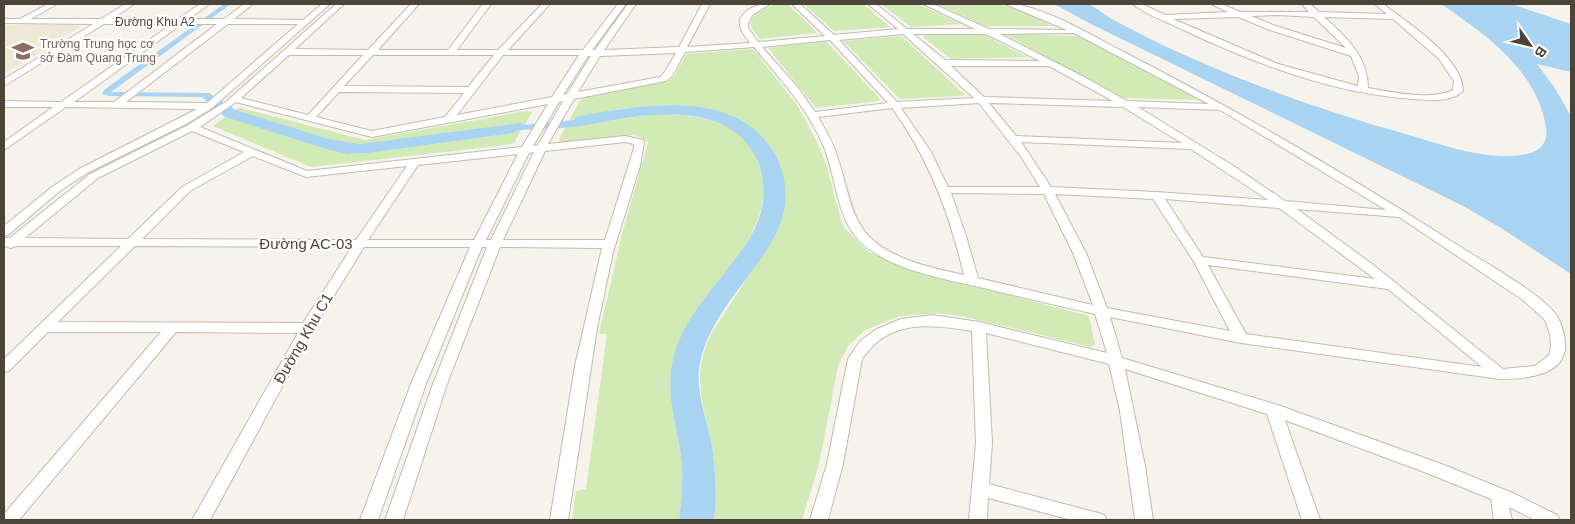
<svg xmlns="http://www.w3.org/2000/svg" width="1575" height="524" viewBox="0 0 1575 524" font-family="Arial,sans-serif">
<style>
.education{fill:#efe8d6}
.green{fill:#d2eab5}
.water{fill:#a9d4f2}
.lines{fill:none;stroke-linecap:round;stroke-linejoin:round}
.minor-casing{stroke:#c2bbae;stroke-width:2}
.minor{fill:#fff;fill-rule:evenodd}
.labels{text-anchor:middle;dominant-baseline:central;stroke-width:4.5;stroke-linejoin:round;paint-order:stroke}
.far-street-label{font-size:12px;fill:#4b4439;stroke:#fff}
.far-education-label{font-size:12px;fill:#785e54;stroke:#fff;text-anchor:start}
.street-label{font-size:15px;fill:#4b4439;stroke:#fff}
</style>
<rect width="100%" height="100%" fill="#f6f3ec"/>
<!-- education -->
<path class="education" d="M4,25H77L80,27L4,74Z"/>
<!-- green -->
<g class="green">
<path d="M776,4H788L817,33L760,39L751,27V20L759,11Z"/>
<path d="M804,4H863L890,27L834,31Z"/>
<path d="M881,4H918L961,24L911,27Z"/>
<path d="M937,4H999L1018,10L1053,26H986Z"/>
<path d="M927,34H982L1027,57L951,59L923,37Z"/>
<path d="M1010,34L1077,36L1199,100L1123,98L1007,35Z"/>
<path d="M901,36L964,94L963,96L900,99L843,41Z"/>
<path d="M826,41L880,99L879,101L816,108L768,48Z"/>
<path d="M750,49L754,50L797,105L815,138L826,164L842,224L847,231L869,252L906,269L1086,315L1089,317L1095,344L1091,347L966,317L939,313L899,316L864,331L848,346L838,366L819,464L802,520H714C716,498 717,477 713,454C706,406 689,382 711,334L770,243L781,222L785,187L780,165L769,144L755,130L738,119L717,111L693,107L665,105L621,109L569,121L580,100L584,97L670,80L675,76L686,54Z"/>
<path d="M240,108L365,140L526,111L532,112L525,125L360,144L329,139L235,110Z"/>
<path d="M663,114C695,115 733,120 751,149C799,230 693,285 674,356C665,389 674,416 680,449C684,473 682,496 679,520H572L576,491L586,489L607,334H599L622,234L648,143L642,138L633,135L562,142L559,140L566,126Z"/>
<path d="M225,117L329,150L346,154L369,153L513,133L521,130L514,143L507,145L311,167L213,126Z"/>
</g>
<!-- water -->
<g class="water">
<path d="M224,4H231L111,92L209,93L236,110L329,139L360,144L522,123L523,125L575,120V117C641,105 742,85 778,160C788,182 788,207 778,229C757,275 710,312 700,363C695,389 705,413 710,437C716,465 717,492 714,520H679C682,496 684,473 680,449C674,416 665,389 674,355C687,308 730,274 753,232C765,210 767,185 758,162C728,94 637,116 581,126C561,129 540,128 520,130L513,133L369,153L347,154L329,150L225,117L202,97L109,96L102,94L104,90Z"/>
<path d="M1054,4C1063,4 1079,1 1087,4C1095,7 1103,13 1110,18C1133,30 1155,42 1178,52C1253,86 1330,113 1409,135C1440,144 1469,155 1501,156C1523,156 1550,155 1546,127C1537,70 1485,34 1441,4H1511L1571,24V72L1537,64L1554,87L1571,116V274L1501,228L1463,206L1091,24Z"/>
</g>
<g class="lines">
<!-- minor casing -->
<g class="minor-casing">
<g id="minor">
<path d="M48,4H57L31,19H101L125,4H134L112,19H178L200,4H209L189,19H224L244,4H253L234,19L303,20L322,4H330L212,108L186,124L87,173L60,191L8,235L4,236V226L52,187L79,169L197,109L66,107L4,150V142L53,107H4V101L61,102L172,24H104L4,86V79L93,24L4,23V19H20ZM182,24H217L114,102H74ZM228,24H298L207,103L126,102Z"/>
<path d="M336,4H344L295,49L368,50L411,4H419L378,50H448L483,4H491L457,50H498L542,4H550L508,50H583L618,4H626L592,50H595L628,4H636L604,50L679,47L702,4H710L687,47L750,43C747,39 743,34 741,29C734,12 758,3 770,4C760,11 748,13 748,28L758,42L825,36L792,4H800L834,35L898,29L868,4H876L907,29H975L923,4H933L989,29L1067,30L1005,4C1036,2 1091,35 1120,50C1235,109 1346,174 1456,244C1482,261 1540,292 1557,316C1561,323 1564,333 1565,341C1569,376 1525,379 1500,379L1241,343L1110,317L1122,358L1278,405L1444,465L1515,494L1557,515L1560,520H1535L1509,507L1512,520H1494L1491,499L1432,475L1285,420L1320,520H1302L1267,414L1125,369L1145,466L1153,520H1135L1120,411L1109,364L986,333L992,443L989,484L1098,513L1104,515L1107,520H1072L988,498L987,520H969L976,443L972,331C930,324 889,319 862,359L843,464L828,520H810L827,464L848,359L860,341L877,329L901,319L932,315L979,322L1107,353L1095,314C1059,306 1024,298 988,289C946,279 880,270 853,233C836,208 835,175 824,147C808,108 780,79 754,47L685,52L673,75L666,81L574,99L548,144L625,136L643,140L644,142L640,166L613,252L597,328L568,520H550L575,366L602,248L500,247L447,384L403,520H385L433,384L487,247H482L426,384L378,520H360L411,384L470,247H364L314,328L210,520H192L298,333L176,332L19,520H4V514L161,332H48L9,371L4,372V359L121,246H16L11,248L4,246V238H10L90,174L188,125L227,101ZM1074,33L1209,104L1127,101L1084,77L1000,34ZM903,34L974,98L897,102L839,40ZM913,34H986L1040,61L945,60ZM830,40L888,103L815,112L799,89L762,47ZM676,53L664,73L660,77L578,92L600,56ZM289,55H363L308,115L241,98ZM373,55H494L468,87L344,86ZM503,55H579L552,97L457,115ZM588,56H591L567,94L563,95ZM951,66H1049L1113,101L984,97ZM339,92L464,93L445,117L372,131L316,117ZM563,101L538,145L533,146L559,102ZM236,102L372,137L548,104L522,147L307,171L200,127ZM979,103L1022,158L1040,187H948L931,152L901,108ZM989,103L1123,107L1182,143L1016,136ZM1138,107L1220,110L1386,210L1285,201L1232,165ZM892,108C929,158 950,215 964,275C928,267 876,257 858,221C848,201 845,179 838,159C834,144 826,130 818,117ZM192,131L244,152L182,187L128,239L25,238L98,178ZM625,142L634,144V148L605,240H503L545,151ZM1021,142L1191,149L1268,200L1156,192L1051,187ZM534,152L491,240H486L529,153ZM518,154L474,240H368L418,165ZM253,156L306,177L407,166L356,240L142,239L190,191ZM951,193L1044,194L1073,253L1093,305L978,278L966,236ZM1055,194L1153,199L1193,260L1230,331L1107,308L1086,253ZM1165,199L1279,208L1375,279L1203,257ZM1297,209L1399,217L1523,300L1545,320L1550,334L1551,347L1549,355L1535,366L1503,369L1372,264ZM135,246L352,247L303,323L58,322ZM1208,265L1388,289L1482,367L1246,334Z"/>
<path d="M1133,4H1142L1165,15L1228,12L1211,4H1221L1241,12H1309L1302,4H1310L1319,12L1387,14L1375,4H1383C1408,23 1463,58 1463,91C1451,103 1427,100 1412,99C1329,93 1251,62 1177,27C1163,20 1144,14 1133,4ZM1278,15L1314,17L1346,48L1273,25L1251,16ZM1239,17L1267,29L1351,56L1359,76L1358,86L1278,64L1173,19ZM1324,17L1393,19L1439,59L1454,81L1453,90C1433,101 1390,92 1368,88C1368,56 1346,37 1324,17Z"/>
</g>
</g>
<!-- minor -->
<use href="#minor" class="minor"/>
</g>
<!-- icons -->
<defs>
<g id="school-bare" transform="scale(1.725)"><path d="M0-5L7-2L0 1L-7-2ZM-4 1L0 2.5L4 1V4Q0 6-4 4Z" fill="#8d6e63" stroke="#fff" stroke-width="2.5" paint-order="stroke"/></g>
</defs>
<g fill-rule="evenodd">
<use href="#school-bare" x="23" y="51"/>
</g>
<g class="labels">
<!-- far-street labels -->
<g class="far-street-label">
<text x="155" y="22">Đường Khu A2</text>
</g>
<!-- far-education labels -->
<g class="far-education-label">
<text x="40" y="44">Trường Trung học cơ<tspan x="40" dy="14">sở Đàm Quang Trung</tspan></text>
</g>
<!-- street labels -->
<g class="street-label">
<text x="306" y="243">Đường AC-03</text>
<text transform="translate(303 338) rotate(-60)">Đường Khu C1</text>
</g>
</g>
<!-- border -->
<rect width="1575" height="524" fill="none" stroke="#4b4439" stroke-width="10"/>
<!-- north arrow -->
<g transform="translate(1530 45) rotate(124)" stroke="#ffffff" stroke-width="4" paint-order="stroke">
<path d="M0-4L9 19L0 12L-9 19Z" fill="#4b4439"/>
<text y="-8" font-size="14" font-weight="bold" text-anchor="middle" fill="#4b4439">B</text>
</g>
</svg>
